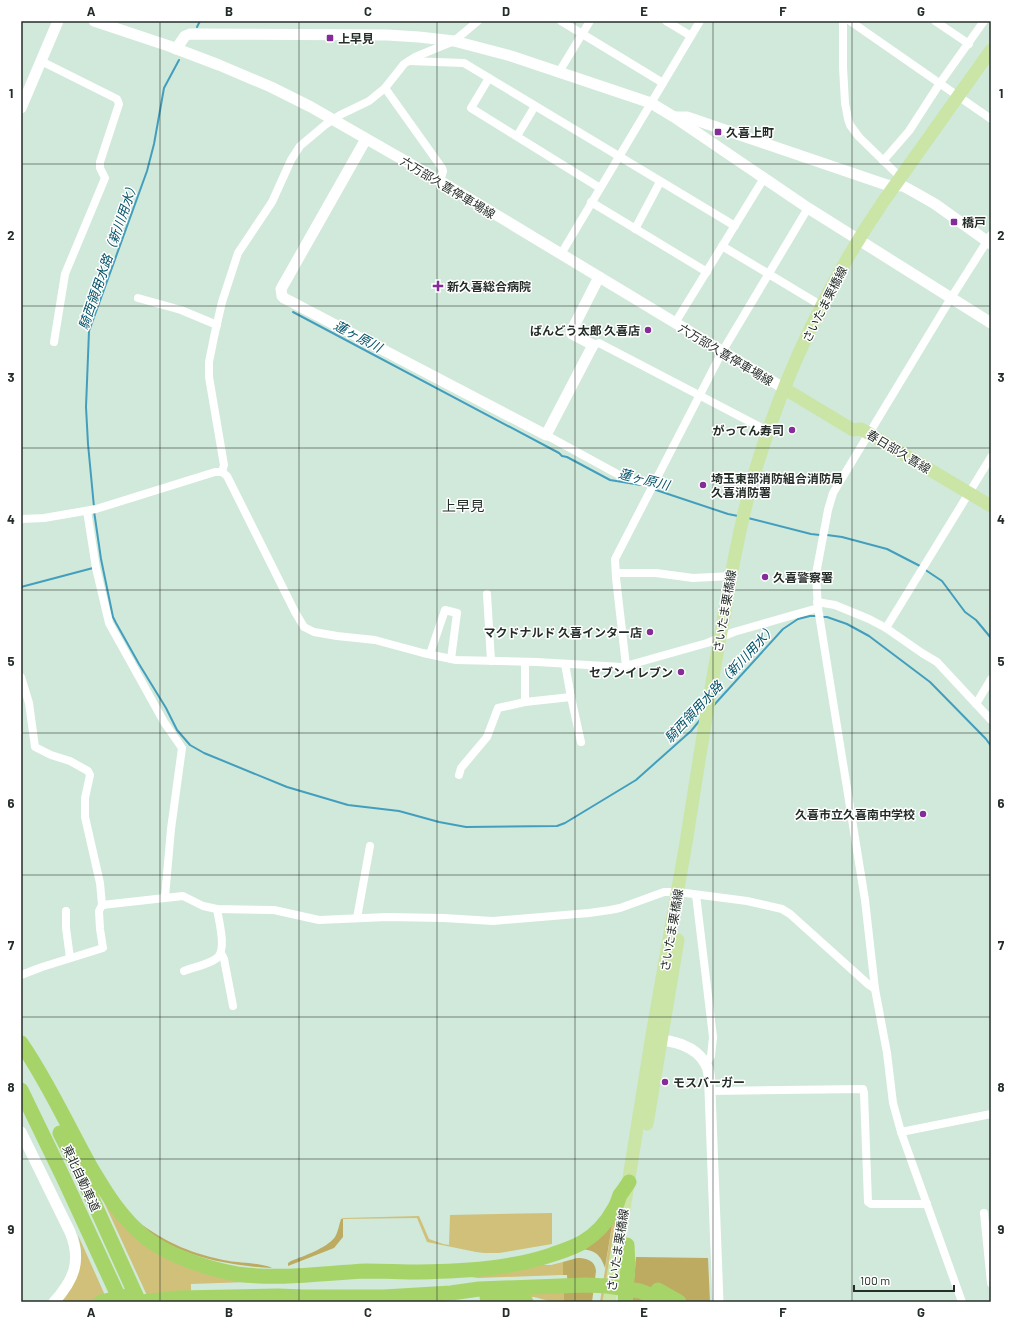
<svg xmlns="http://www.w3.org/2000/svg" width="1012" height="1323" viewBox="0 0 1012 1323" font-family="Barlow,'Noto Sans JP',sans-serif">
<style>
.green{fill:#d1c07a}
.forest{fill:#bcab61}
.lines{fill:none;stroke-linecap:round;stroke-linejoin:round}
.stream{stroke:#439ebd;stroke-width:2}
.street{stroke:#fff;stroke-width:8}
.secondary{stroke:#fff;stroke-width:11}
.primary{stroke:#cae5a5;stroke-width:13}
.highway{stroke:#a7d469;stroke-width:15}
.grid{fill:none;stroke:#242d28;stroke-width:1;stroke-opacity:0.55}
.poi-dot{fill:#842c98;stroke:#fff;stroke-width:1.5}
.labels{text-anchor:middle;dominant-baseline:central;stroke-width:3;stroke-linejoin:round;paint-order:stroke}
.poi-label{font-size:12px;font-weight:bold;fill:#242d28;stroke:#fff;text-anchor:start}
.street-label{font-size:12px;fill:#242d28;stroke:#fff}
.water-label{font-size:13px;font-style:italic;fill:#005268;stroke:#fff}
.quarter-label{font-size:14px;fill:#242d28;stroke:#fff}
.neatline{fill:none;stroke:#242d28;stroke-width:1.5}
.grid-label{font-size:13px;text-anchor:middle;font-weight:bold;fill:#242d28}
</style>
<rect width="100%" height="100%" fill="#d0e9da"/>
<!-- green -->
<g class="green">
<path d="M103,1200L159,1251L278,1281L191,1284V1302H150Z"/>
<path d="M619,1209L605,1302H600L613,1219Z"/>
<path d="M552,1213V1244L499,1253H484L476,1252L427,1242L417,1218L341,1219L343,1218L419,1216L429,1239L443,1244L449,1245L450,1215Z"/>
<path d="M78,1235L108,1302H63L62,1300L81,1259V1249Z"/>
<path d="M563,1262V1275H561L478,1278L471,1277L535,1265H551Z"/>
<path d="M564,1291V1302H553L534,1297H524L471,1292Z"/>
</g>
<!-- forest -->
<g class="forest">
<path d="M341,1219H343V1237L334,1248L288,1266V1263L291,1261C304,1256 327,1248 335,1237C338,1232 339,1225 341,1219Z"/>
<path d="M613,1219L605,1268C600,1253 594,1250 579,1249Z"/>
<path d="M138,1222C169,1244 192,1254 229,1261C240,1263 264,1263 272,1268C229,1266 169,1255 138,1222Z"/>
<path d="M636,1257L708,1258L710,1302H632Z"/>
<path d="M577,1258C586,1258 595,1260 596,1271L592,1302H564V1291H568L567,1275H563V1262Z"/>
</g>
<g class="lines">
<!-- stream -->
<g class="stream">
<path d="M197,27L200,21"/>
<path d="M293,312L559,453L562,456L567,457L610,480L641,485"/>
<path d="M653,489L728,514L738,516"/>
<path d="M94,507L88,444L86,407L89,331L147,171L154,144L164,88L179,60"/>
<path d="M94,511L101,559L113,617L116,623L139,664L166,708L177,730L190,745L204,753L287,787L348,805L399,811L439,822L466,827L557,826L565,823L636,780L691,731L700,720"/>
<path d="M748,518L811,534L820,535"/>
<path d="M827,535L842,537L887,549L920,566"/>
<path d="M924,569L942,581L965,612L976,620L991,638"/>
<path d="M21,587L93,568"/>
<path d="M823,617H827L847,624L869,636L930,682L986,739L991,746"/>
<path d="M714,705L783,629L798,619L810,616H816"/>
</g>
<!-- street -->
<g class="street">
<path d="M561,21L663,83"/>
<path d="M666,21L691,36"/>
<path d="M843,21V67L845,103L848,119L850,125L859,137L897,174L901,182"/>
<path d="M850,21L991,119"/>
<path d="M935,21L969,44"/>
<path d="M41,61L117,99L119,104L100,162V168L105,178L65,274L54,342"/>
<path d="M409,61L464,63L735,226"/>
<path d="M559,72L590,21"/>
<path d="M489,78L471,108L600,188"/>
<path d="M385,88L442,168L443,171L440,181"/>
<path d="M517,136L535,106"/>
<path d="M883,161L909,131L940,83L984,21"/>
<path d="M591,202L707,272"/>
<path d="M635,229L660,182"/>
<path d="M722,246L822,306"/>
<path d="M561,254L700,21"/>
<path d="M138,298L181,310L217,325"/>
<path d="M675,323L764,178"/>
<path d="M593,345L599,343L768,431"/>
<path d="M546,435L621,476L654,485"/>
<path d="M222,472L224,465L209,377V362L214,337L222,302L238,253L272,202L291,160L300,146L325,125L340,115L369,101L385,88L404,64L415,57L454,41L478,21"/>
<path d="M87,511L96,568L109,623L164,722L182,748L171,829L165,897"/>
<path d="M21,519L44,518L96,509L215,472H222L227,476L295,612L304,627L314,632L337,636L375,640L423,653L456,660L537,662L622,667L707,643L734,632L818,608"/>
<path d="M616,573H656L693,578L731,576"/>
<path d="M487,594L491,661"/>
<path d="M817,602L835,605L869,619L886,628L922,653L937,662L991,720"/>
<path d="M886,628L991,457"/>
<path d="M430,654L445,610L457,613L451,659"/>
<path d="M525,662V702L571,697"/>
<path d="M565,664L571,697L581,742"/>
<path d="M626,666L616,578L615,559L722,352L808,208"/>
<path d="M21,677L29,703L35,747L51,755L70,761L88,771L90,775L85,798V817L100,883L102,905L99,911L100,929L103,948L42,967L21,975"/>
<path d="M976,704L991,679"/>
<path d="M459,775L461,768L487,737L498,708L525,702"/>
<path d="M696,895L713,1037L711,1056L706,1064"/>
<path d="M102,905L183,896L203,906L217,909L274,910L319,920L387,917L444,918L493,921L589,913L610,910L620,908L664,892H678L747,901L782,909L790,914L869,985L875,989"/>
<path d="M66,911V928L70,958"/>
<path d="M357,918L370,846"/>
<path d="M221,953L224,959L233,1006"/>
<path d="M184,971C194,967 208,965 217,958C227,950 219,922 217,909"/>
<path d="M710,1091L863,1089L864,1093L868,1202L871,1204H927"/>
<path d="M901,1132L991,1114"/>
<path d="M984,1213L991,1283"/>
<path d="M962,1302L901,1132L893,1103L887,1053L875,989L865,900L818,608L816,574L828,510L833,493L951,298L991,235"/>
</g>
<!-- secondary -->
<g class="secondary">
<path d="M94,21L169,46L219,65L271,87L311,107L440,181L785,389"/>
<path d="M176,49L185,36L190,34L387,35L419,37L454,41L511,56L651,103L674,117L808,208L991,323"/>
<path d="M21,108L58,21"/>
<path d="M675,117H687L878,182L887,185L903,186L914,192L935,204L991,244"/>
<path d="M366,139L281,289L282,296L284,298L546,435L593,345L572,334L571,332L599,277"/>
<path d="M653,1038C672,1041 695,1045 705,1063C710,1070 710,1082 710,1091L718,1302"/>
<path d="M21,1132L70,1232C82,1261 74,1280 54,1302"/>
</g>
<!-- primary -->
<g class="primary">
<path d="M785,389L853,430L861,429L868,433L991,506"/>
<path d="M647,1124L678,940"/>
<path d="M609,1302C623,1213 637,1124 652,1035C663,971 675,907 686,843C698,766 710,688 725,611C733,562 742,513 757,465C785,373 829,281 883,202L991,50"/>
</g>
<!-- highway -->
<g class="highway">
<path d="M21,1043C48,1082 67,1125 90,1166C106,1193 121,1218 146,1238C169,1256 208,1269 237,1274C280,1280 324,1273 366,1271C384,1271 402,1272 420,1272C464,1271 509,1269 551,1255C562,1251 573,1248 583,1242C596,1234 607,1222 614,1209C617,1205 618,1200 620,1195C623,1191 626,1187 629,1182"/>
<path d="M21,1090L65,1181L121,1302"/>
<path d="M60,1133L80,1172L139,1302"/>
<path d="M658,1290L679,1302"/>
<path d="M487,1297L503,1298L526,1302"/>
<path d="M101,1302L127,1296"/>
<path d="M142,1302L178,1298L278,1296L303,1297H384L451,1293L479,1289L586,1285L607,1286L640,1291L658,1298L665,1302"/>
<path d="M625,1302L628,1266L627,1245"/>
</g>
</g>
<!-- grid -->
<path class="grid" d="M160,21V1302M299,21V1302M437,21V1302M575,21V1302M713,21V1302M852,21V1302M21,164H991M21,306H991M21,448H991M21,590H991M21,733H991M21,875H991M21,1017H991M21,1159H991"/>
<!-- markers -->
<g class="poi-dot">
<rect x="326" y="34" width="8" height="8" rx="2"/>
<rect x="714" y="128" width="8" height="8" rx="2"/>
<rect x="950" y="218" width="8" height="8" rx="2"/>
<path d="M436 280h4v4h4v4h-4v4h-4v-4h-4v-4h4z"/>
<circle cx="648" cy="330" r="4"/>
<circle cx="792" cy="430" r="4"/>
<circle cx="703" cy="485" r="4"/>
<circle cx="765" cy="577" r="4"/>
<circle cx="650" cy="632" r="4"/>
<circle cx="681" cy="672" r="4"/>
<circle cx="923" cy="814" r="4"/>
<circle cx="665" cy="1082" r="4"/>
</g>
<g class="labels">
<!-- poi labels -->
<g class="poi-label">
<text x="338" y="38">上早見</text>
<text x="726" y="132">久喜上町</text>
<text x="962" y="222">橋戸</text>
<text x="447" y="286">新久喜総合病院</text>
<text x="640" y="330" text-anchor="end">ばんどう太郎 久喜店</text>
<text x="784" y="430" text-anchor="end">がってん寿司</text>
<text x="711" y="478">埼玉東部消防組合消防局<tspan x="711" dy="14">久喜消防署</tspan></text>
<text x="773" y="577">久喜警察署</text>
<text x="642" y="632" text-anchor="end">マクドナルド 久喜インター店</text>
<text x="673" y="672" text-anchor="end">セブンイレブン</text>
<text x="915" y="814" text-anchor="end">久喜市立久喜南中学校</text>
<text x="673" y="1082">モスバーガー</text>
</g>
<!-- street labels -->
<g class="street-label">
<text transform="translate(448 187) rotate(31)">六万部久喜停車場線</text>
<text transform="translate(824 304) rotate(-63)">さいたま栗橋線</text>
<text transform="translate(726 354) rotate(31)">六万部久喜停車場線</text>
<text transform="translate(899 451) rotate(31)">春日部久喜線</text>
<text transform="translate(724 611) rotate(-80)">さいたま栗橋線</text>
<text transform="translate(671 930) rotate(-80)">さいたま栗橋線</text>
<text transform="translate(82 1178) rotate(65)">東北自動車道</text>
<text transform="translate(617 1250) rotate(-81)">さいたま栗橋線</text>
</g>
<!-- water labels -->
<g class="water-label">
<text transform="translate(108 255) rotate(-71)">騎西領用水路（新川用水）</text>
<text transform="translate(358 336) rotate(28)">蓮ヶ原川</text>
<text transform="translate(644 479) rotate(14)">蓮ヶ原川</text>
<text transform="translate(720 683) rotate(-47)">騎西領用水路（新川用水）</text>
</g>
<!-- quarter labels -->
<g class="quarter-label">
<text x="463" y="505">上早見</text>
</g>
</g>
<!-- border -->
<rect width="1012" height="1323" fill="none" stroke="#ffffff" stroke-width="44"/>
<!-- scale -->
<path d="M854 1285v6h100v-6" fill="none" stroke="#242d28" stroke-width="2"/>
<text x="860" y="1285" font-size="12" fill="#242d28" stroke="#ffffff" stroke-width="3" paint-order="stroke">100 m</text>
<rect x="22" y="22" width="968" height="1279" class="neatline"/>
<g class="grid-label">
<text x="91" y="16">A</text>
<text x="229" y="16">B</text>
<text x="368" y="16">C</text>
<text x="506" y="16">D</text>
<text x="644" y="16">E</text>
<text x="783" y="16">F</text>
<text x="921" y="16">G</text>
<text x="11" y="98">1</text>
<text x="1001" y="98">1</text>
<text x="11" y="240">2</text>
<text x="1001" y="240">2</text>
<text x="11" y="382">3</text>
<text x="1001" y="382">3</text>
<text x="11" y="524">4</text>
<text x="1001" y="524">4</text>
<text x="11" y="666">5</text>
<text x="1001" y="666">5</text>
<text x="11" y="808">6</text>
<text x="1001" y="808">6</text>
<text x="11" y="950">7</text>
<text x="1001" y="950">7</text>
<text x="11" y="1092">8</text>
<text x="1001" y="1092">8</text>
<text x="11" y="1234">9</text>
<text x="1001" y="1234">9</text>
<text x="91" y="1317">A</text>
<text x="229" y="1317">B</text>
<text x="368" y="1317">C</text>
<text x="506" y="1317">D</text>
<text x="644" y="1317">E</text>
<text x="783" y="1317">F</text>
<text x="921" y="1317">G</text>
</g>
</svg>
